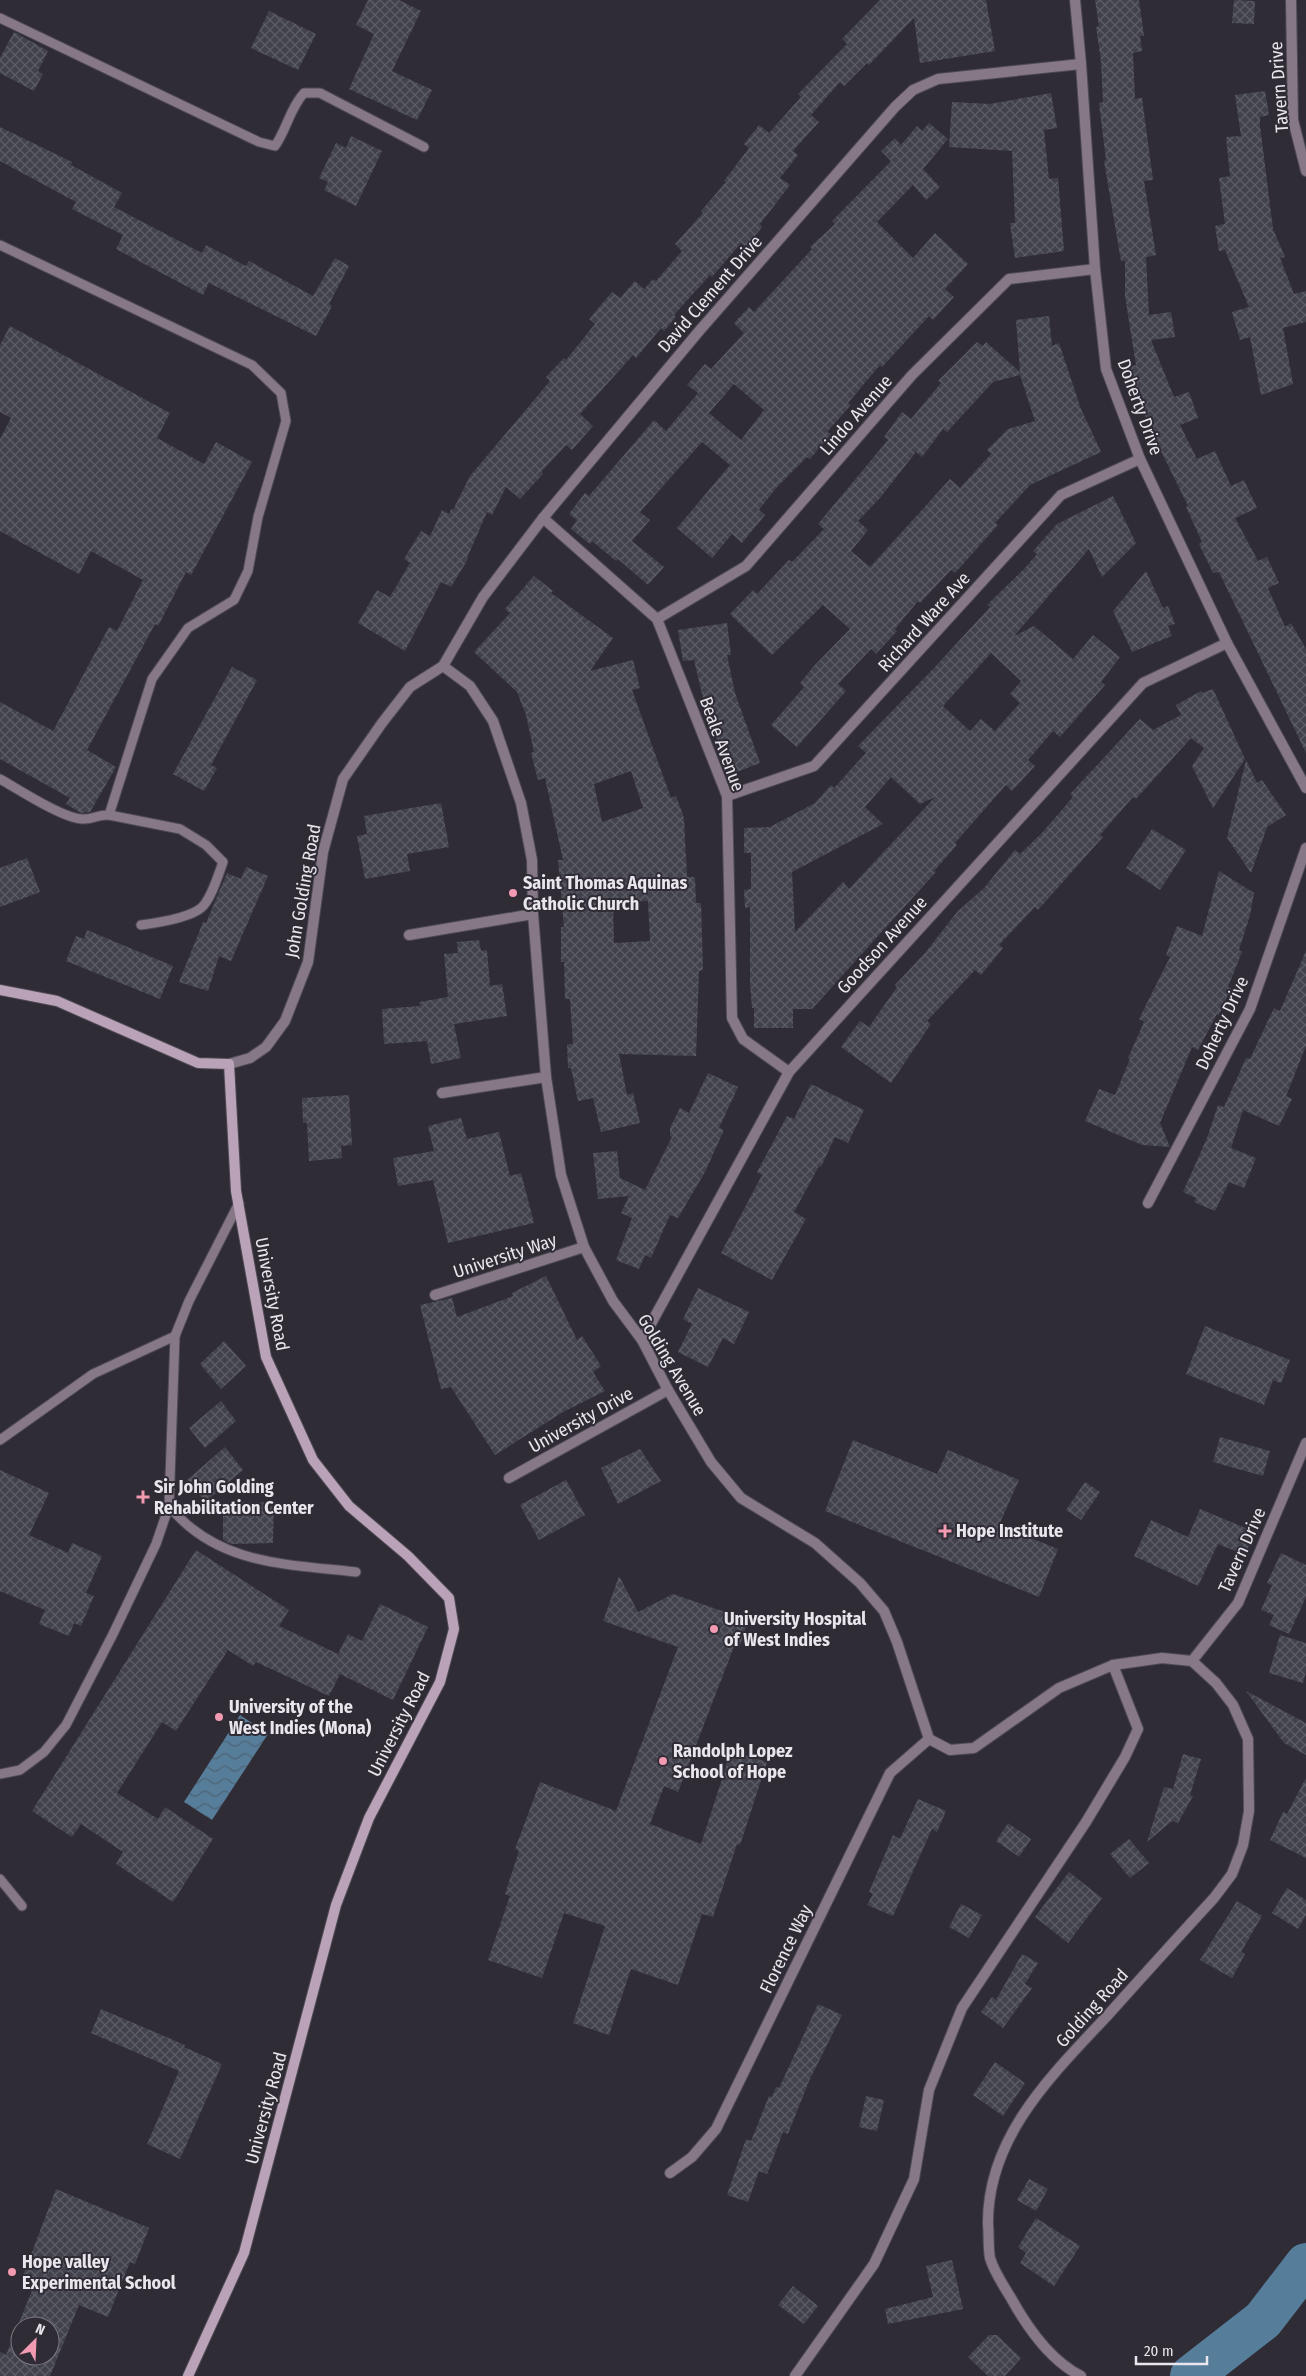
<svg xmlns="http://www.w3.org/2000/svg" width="1306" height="2376" viewBox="0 0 1306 2376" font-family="'Fira Sans Condensed',sans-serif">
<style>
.water{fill:url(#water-waves)}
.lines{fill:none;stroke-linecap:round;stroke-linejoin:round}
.river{stroke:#567d9a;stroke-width:42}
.building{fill:url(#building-cross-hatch);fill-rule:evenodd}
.lane-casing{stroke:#4e4a53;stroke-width:11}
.street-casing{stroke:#4e4a53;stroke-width:12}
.secondary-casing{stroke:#4e4a53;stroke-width:12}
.lane{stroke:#877887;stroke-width:9}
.street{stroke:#877887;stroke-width:10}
.secondary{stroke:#baa2b9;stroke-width:10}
.poi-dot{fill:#f19ab1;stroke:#302c36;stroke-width:2}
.labels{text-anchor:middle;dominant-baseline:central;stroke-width:4;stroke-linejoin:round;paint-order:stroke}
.street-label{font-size:18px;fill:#e9e7ed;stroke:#302c36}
.poi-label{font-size:18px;font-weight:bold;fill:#e9e7ed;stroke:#302c36;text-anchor:start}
</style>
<defs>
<pattern id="water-waves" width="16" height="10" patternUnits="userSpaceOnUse" patternTransform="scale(1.25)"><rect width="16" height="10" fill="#567d9a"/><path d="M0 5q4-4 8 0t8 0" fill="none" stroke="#4f6475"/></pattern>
<pattern id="building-cross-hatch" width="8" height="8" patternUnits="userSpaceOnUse" patternTransform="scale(1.25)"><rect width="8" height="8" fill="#42424d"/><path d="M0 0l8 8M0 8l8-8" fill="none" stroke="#5d5d67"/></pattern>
</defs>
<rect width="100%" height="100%" fill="#302c36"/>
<!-- water -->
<path class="water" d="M240,1715L268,1734L212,1820L184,1802Z"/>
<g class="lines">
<!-- river -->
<path class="river" d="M1191,2376L1263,2320L1306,2264"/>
</g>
<!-- building -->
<g class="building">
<path d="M368,0H399L421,11L392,71L432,90L417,120L349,89L374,34L356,25Z"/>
<path d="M880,0H986L995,51L920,63L914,18L869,65L867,63L844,86L840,82L811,115L819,122L793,151L798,155L780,178L790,185L760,224L762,227L746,247L741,243L712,277L710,275L674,315L676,317L664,331L661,328L636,358L633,355L580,414L593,426L572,450L566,445L541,472L543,474L520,499L506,487L492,515L487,512L467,558L468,559L451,587L441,582L405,651L358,623L377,590L390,597L410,563L404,559L421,531L430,536L442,510L449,514L451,509L453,510L470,476L550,381L546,377L564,358L566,360L595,324L589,319L612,292L620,298L635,281L644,289L653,279L656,281L682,251L675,244L703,213L701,211L726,182L724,181L749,148L744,144L759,125L769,133L801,97L798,94L847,44L842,39Z"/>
<path d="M1095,0H1139L1144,36H1140L1142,51L1133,53L1135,99L1142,98L1153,180L1144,181L1156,255L1146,257L1149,315L1171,312L1175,337L1151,340L1174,397L1189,392L1198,418L1180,425L1197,459L1215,451L1231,486L1244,480L1257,508L1235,518L1258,561L1267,557L1279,583L1268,588L1285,627L1291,623L1306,649V753L1219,572L1213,573L1199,544L1202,542L1186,507L1188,506L1154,437L1126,368L1136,365L1125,296V261H1121L1104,161L1106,160L1099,103L1103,102L1101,61L1096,27L1099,26Z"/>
<path d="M1234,0L1255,1L1254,24L1232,23Z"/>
<path d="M269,11L316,34L298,70L251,48Z"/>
<path d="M14,32L48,51L38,71L43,74L34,91L0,73V58Z"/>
<path d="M1265,91L1269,115L1260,117V126L1273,229L1285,257L1280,258L1294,294L1306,291V322L1283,328L1293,384L1261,395L1250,337L1240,340L1232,312L1249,307L1225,250L1219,251L1215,226L1225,224L1219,178L1230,176L1226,137L1241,136L1235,95Z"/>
<path d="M1051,93L1057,128L1044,130L1049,179L1058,178L1064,251L1015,258L1010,223H1015L1012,151L949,147L952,102L990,104Z"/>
<path d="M929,123L948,139L923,169L940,187L926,200L913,185L877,222L913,258L935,233L968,264L945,289L954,297L933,320L929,316L882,367L880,365L848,403L851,405L827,432L831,434L810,459L807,457L776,488L759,510L765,515L742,543L732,534L712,558L677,528L730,465L702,442L640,512L650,520L632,541L664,567L648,585L618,559L616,561L592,541L590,544L571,529L577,520L569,514L585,493L589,496L654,420L666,431L698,393L687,385L705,364L711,369L744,333L734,323L749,307L754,312L812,249L810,247L835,224L832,221L891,161L881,151L895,138L901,145L917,126L922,131ZM734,384L764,410L741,440L709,413Z"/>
<path d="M0,127L72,162L71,165L122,193L114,207L202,253L206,245L246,266L249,261L313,296L335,258L349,266L329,304L332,306L316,336L209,283L203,295L116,249L123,235L72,209L76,202L0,161Z"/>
<path d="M351,136L382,151L356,206L324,190L328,182L319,178L336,143L346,148Z"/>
<path d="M1049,316L1052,346L1059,343L1081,409L1101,452L1030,485L995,523L998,525L955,573L951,570L920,603L918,601L895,629L897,631L876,654L871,649L838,684L846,691L797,747L771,725L804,687L800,683L814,666L850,629L823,605L772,655L730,614L753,590L757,594L789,560L792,562L824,529L818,524L888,440L884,437L902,412L911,419L941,383L938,381L977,342L983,346L986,342L1020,372L1016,320ZM1020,375L1035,421L1008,429L987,450L991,454L960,488L950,479L870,567L851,551L868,530L858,521L880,498L916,452L922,457L943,429L947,432L993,382Z"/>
<path d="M10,326L170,413L157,438L204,464L216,442L252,462L191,575L186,572L158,626L155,624L87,750L116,767L90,812H88L81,813L66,804L70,798L0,759V702L53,731L109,627L117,631L143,580L91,551L79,574L0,531V439L11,418L0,412V345Z"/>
<path d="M1113,496L1136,543L1102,577L1089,549L1014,636L1034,626L1073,659L1093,635L1120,657L1101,682L1105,685L1060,737L1053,731L1028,760L1035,766L1012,791L1006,785L955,843L957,845L934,871L936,872L812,1009H793V1028H754V1008H752L750,983V907L745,908L744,890L751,889V853H744V828L770,827L815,803L831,785L834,788L866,753L858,746L934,668L990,607L987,605L1024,569L1037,554L1033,551L1057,524ZM991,653L1021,681L1010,694L1020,703L995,731L981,719L970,731L943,706ZM891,777L920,804L935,797L849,889L843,882L795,932L792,872L883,824L865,807Z"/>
<path d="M1146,571L1163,608L1168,606L1175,624L1168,626L1172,636L1132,652L1113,611Z"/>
<path d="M534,576L553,591L551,593L613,638L590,671L633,660L640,688L632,690L671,798L676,796L684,818L687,877H695L696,903H701L703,970L699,971L696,1056L619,1054L627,1095L633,1093L640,1123L601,1132L593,1098L578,1101L571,1068H568L567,1044H573L570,999H565L564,962H561V927H564L558,860H563L545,778L538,780L531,753L534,752L526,715L517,692L474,652L510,613L505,609ZM631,771L643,808L602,822L594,784ZM648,901L650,941L614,943L613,902Z"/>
<path d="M727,623L731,655H727L735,693L760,763L734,773L733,769L727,771L703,698L694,660L683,661L678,630Z"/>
<path d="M232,667L257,680L211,765L217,768L204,791L173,774Z"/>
<path d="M1213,689L1245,759L1213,808L1192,766L1204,748L1191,738L1136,799L1133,797L1100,835L1103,837L1038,910L1035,907L999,945L1003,948L981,975L975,970L927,1021L931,1024L891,1083L841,1047L860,1021L869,1027L897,987L895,985L925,953L957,912L984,888L1015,850L1020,854L1041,834L1073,797L1070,794L1140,719L1153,730L1181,715L1176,705L1201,691L1202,693Z"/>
<path d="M1246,760L1257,783L1262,780L1286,815L1267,827L1251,873L1227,838Z"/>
<path d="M441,803L449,847L407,854L410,871L365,879L357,836L367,834L364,816Z"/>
<path d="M1152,829L1186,850L1160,890L1126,868Z"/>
<path d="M27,858L40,892L0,907V868Z"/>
<path d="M246,867L268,876L231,961L219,956L208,991L179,982L203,922L206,923L227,873L241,879Z"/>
<path d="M1219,871L1254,893L1250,915L1239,950L1242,952L1228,987L1231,988L1219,1015L1217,1014L1198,1050L1192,1047L1160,1123L1170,1147L1142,1145L1085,1121L1099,1089L1115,1095L1130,1059L1128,1058L1144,1022L1139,1019L1170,957L1166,955L1177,926L1202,936Z"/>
<path d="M87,930L173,966L160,999L66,961L76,936L84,939Z"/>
<path d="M479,940L481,951L487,950L490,986L502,984L507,1016L454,1024L461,1058L431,1064L427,1041L384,1044L382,1009L420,1006L419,1002L448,997L444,954L458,953L457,942Z"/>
<path d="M1306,951V1046L1286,1096L1292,1099L1279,1126L1243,1110L1231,1148L1256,1158L1244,1188L1229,1182L1215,1211L1194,1202L1196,1198L1183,1192L1207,1138L1218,1105L1224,1107L1246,1058L1250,1059L1274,1008L1280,1011Z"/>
<path d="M708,1073L738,1087L719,1128L724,1130L705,1172L678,1218L670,1215L651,1258L645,1255L639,1269L616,1260L632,1218L621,1213L629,1196L598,1199L593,1153L617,1151L620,1178L645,1190L672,1137L670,1136V1128L680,1108L689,1113Z"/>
<path d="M811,1084L864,1110L848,1143L835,1137L821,1167L819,1166L794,1212L806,1219L772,1280L721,1253L762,1175L757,1172L769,1150L787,1116L794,1119Z"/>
<path d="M349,1095L352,1145L341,1146L342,1158L309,1161L307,1123H303L302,1098Z"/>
<path d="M461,1118L467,1139L499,1132L510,1176L521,1173L534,1223L448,1243L433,1180L398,1186L393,1158L434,1151L428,1126Z"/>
<path d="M546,1276L577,1340L582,1336L601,1366L593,1372L605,1391L563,1412L495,1455L451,1387L441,1389L420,1305L452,1298L457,1317L513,1296L512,1293Z"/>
<path d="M698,1288L749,1312L734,1344L723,1338L708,1367L678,1352L692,1324L683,1319Z"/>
<path d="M1205,1326L1290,1360L1281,1383L1273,1380L1264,1405L1186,1374Z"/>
<path d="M224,1341L246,1366L221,1389L200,1364Z"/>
<path d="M221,1401L236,1421L205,1448L189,1428Z"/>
<path d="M1220,1437L1270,1451L1263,1476L1213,1462Z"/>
<path d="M853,1440L937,1474L948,1450L1019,1480L999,1525L1058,1549L1039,1597L825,1511Z"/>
<path d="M225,1447L243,1470L205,1502L187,1480Z"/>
<path d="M640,1449L661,1481L618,1504L601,1468Z"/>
<path d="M0,1470L49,1493L29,1535L68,1553L72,1543L102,1556L86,1593L94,1596L81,1626L74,1623L69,1636L39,1624L45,1610L0,1591Z"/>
<path d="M566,1480L585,1515L539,1540L520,1505Z"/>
<path d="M1085,1482L1100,1492L1081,1520L1066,1510Z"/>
<path d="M274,1502L273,1543L231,1544L223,1540V1503Z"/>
<path d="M1200,1509L1255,1532L1245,1555L1218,1544L1198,1586L1134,1556L1151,1520L1188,1537Z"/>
<path d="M196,1550L289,1610L279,1626L338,1654L348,1634L362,1641L380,1604L428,1627L393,1700L340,1674L329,1696L256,1662L253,1666L228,1650L176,1731L162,1722L117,1793L158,1819L165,1807L213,1839L173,1902L116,1864L123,1852L81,1824L72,1837L32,1811Z"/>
<path d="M1281,1553L1306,1565V1597L1289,1634L1269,1625L1274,1615L1261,1610L1272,1585L1267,1583Z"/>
<path d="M619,1576L638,1612L673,1594L748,1620L740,1646L735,1644L678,1792L664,1786L650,1824L701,1844L731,1751L767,1762L740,1845L737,1844L713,1917L702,1914L678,1985L631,1969L609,2035L573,2023L605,1926L564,1913L542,1978L488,1960L510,1896L505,1894L519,1851L515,1849L540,1782L616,1811L678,1647L603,1621Z"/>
<path d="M1280,1635L1306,1643V1672L1303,1683L1269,1673Z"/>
<path d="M1246,1691L1306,1723V1755L1284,1743Z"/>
<path d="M1183,1754L1201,1759L1190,1795L1193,1796L1178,1823L1172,1821L1147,1842L1164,1787L1173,1789Z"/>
<path d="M1306,1778V1858L1270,1840L1283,1812L1287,1814Z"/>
<path d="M918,1799L946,1811L937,1832L932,1829L893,1916L867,1905L873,1894L869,1892L893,1835L900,1839Z"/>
<path d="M1008,1823L1031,1839L1019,1857L996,1841Z"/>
<path d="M1129,1839L1149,1863L1130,1878L1110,1854Z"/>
<path d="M1069,1872L1102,1898L1068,1943L1035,1917Z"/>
<path d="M1287,1888L1306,1900V1915L1298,1929L1272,1913Z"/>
<path d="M1237,1901L1262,1916L1241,1952L1245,1954L1232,1978L1200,1960Z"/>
<path d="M961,1904L982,1915L969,1938L949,1927Z"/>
<path d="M1022,1954L1038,1963L1025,1984L1032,1988L1003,2028L981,2012L992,1997L996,2000Z"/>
<path d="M818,2004L842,2015L809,2081L788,2134L783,2132L767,2174L759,2171L748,2202L727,2195L746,2139L751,2141L769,2096L772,2097L776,2087L779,2088Z"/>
<path d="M101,2009L185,2045L184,2047L222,2064L180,2159L147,2144L179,2071L91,2033Z"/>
<path d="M995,2062L1025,2083L1003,2116L973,2095Z"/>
<path d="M866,2096L884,2100L877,2131L859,2127Z"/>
<path d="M1029,2179L1048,2189L1036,2211L1017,2200Z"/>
<path d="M56,2189L149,2228L135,2264L130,2262L108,2317L79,2305L50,2376H0V2352L6,2355L35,2283L22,2278ZM20,2326H50V2356H20Z"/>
<path d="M1036,2218L1080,2246L1054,2286L1020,2263L1026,2253L1018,2247Z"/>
<path d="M952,2260L963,2309L888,2324L885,2309L933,2297L926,2266Z"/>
<path d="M793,2286L818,2306L804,2324L778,2305Z"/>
<path d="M989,2335H997L1021,2358L1005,2376H988L968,2357Z"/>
</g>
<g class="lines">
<!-- lane casing -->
<g class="lane-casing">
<g id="lane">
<path d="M0,18L259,142L275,146C287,129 290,108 304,93H320L424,147"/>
<path d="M0,245L252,365L281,393L286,421L258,517L248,571L234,600L188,628L152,679L109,815"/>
<path d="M0,779C18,789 62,818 82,819C91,820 100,814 109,815L180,829L206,845L223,862C219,873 211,900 201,908C189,918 156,923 141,925"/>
<path d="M0,1440L93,1374L175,1336"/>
<path d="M169,1506C217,1565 286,1564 356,1572"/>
<path d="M0,1774L20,1770L44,1752L66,1725L113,1634L156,1544L169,1506L175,1336L189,1301L239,1203"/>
<path d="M0,1879L22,1906"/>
</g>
</g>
<!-- street casing -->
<g class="street-casing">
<g id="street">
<path d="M1075,0L1081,64L1095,269L1106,369L1140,459L1227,643L1306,788"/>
<path d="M1291,0L1293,120L1306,171"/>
<path d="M543,518L657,619L727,796L732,1018L743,1039L789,1072"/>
<path d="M657,619L746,566L912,375L1009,279L1095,269"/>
<path d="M443,666L470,686L493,721L521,803L532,860L533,914L546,1077L561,1175L584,1247L613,1301L642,1340L668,1390L711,1462L741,1498L815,1543L860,1583L884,1611L897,1642L929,1739L950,1750L974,1748L1059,1688L1113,1665L1162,1658L1192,1661"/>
<path d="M727,796L814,766L1061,495L1140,459"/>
<path d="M409,935L533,914"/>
<path d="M229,1064L250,1058L266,1047L285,1021L308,962L323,852L343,779L382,723L410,687L443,666L483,597L543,518L700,330L895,107L913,90L938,79L1081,64"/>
<path d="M442,1093L546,1077"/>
<path d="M1148,1203L1250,1009L1306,848"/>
<path d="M435,1295L584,1247"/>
<path d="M642,1340L789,1072L1143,683L1227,643"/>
<path d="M509,1478L668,1390"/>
<path d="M1192,1661L1238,1603L1306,1443"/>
<path d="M670,2173L692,2157L716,2129L890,1773L929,1739"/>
<path d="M795,2376L874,2264L914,2179L929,2090L962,2008L1086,1822L1125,1757L1138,1729L1113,1665"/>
<path d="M1081,2376C1051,2361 1027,2327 1011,2298C1004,2286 994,2272 990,2258C988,2248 989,2234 988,2224C987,2137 1052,2075 1107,2016C1142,1977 1178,1937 1214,1898L1232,1874L1243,1845L1249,1811L1248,1739L1233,1705L1216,1683L1192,1661"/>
</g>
</g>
<!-- secondary casing -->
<g class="secondary-casing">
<path id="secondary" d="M0,990L57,1001L198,1063L229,1064L236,1191L266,1357L313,1460L349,1506L408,1556L449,1598L454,1629L440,1682L369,1818L336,1905L244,2253L188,2376"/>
</g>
<!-- lane -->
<use href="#lane" class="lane"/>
<!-- street -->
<use href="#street" class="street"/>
<!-- secondary -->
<use href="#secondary" class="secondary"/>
</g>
<!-- markers -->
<g class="poi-dot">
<circle cx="513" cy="893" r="5"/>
<path d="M140.5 1489.5h5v5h5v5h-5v5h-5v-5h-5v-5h5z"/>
<path d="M942.5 1523.5h5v5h5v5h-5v5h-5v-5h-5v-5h5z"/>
<circle cx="714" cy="1629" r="5"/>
<circle cx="219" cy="1717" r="5"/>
<circle cx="663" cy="1761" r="5"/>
<circle cx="12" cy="2272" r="5"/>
</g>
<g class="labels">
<!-- street labels -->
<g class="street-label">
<text transform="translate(1279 87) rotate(-94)">Tavern Drive</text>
<text transform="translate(710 294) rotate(-49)">David Clement Drive</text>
<text transform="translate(1140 407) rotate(70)">Doherty Drive</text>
<text transform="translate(856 415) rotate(-49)">Lindo Avenue</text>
<text transform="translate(924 622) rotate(-48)">Richard Ware Ave</text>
<text transform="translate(722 744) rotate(70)">Beale Avenue</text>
<text transform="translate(303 891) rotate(-80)">John Golding Road</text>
<text transform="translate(882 945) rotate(-48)">Goodson Avenue</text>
<text transform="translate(1222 1023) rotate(-65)">Doherty Drive</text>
<text transform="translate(505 1256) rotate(-18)">University Way</text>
<text transform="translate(272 1294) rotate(79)">University Road</text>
<text transform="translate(672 1365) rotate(59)">Golding Avenue</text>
<text transform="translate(581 1420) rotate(-29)">University Drive</text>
<text transform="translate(1242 1550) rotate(-66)">Tavern Drive</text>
<text transform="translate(399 1724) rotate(-63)">University Road</text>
<text transform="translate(786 1949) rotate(-64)">Florence Way</text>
<text transform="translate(1092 2008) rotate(-48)">Golding Road</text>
<text transform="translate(266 2108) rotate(-75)">University Road</text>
</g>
<!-- poi labels -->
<g class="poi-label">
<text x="523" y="883">Saint Thomas Aquinas<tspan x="523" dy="21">Catholic Church</tspan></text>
<text x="154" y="1487">Sir John Golding<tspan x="154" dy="21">Rehabilitation Center</tspan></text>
<text x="956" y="1531">Hope Institute</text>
<text x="724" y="1619">University Hospital<tspan x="724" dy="21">of West Indies</tspan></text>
<text x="229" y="1707">University of the<tspan x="229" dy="21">West Indies (Mona)</tspan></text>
<text x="673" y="1751">Randolph Lopez<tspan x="673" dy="21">School of Hope</tspan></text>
<text x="22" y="2262">Hope valley<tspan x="22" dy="21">Experimental School</tspan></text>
</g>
</g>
<!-- north arrow -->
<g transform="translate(35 2341) rotate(24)"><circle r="24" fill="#302c36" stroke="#7a777f"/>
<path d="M0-4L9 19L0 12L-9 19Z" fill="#f19ab1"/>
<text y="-8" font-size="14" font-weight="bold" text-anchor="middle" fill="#e9e7ed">N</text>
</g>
<!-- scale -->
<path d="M1136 2356v8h71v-8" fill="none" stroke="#e9e7ed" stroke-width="2.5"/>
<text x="1144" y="2356" font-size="15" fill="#e9e7ed" stroke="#302c36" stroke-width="4" paint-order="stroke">20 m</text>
</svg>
